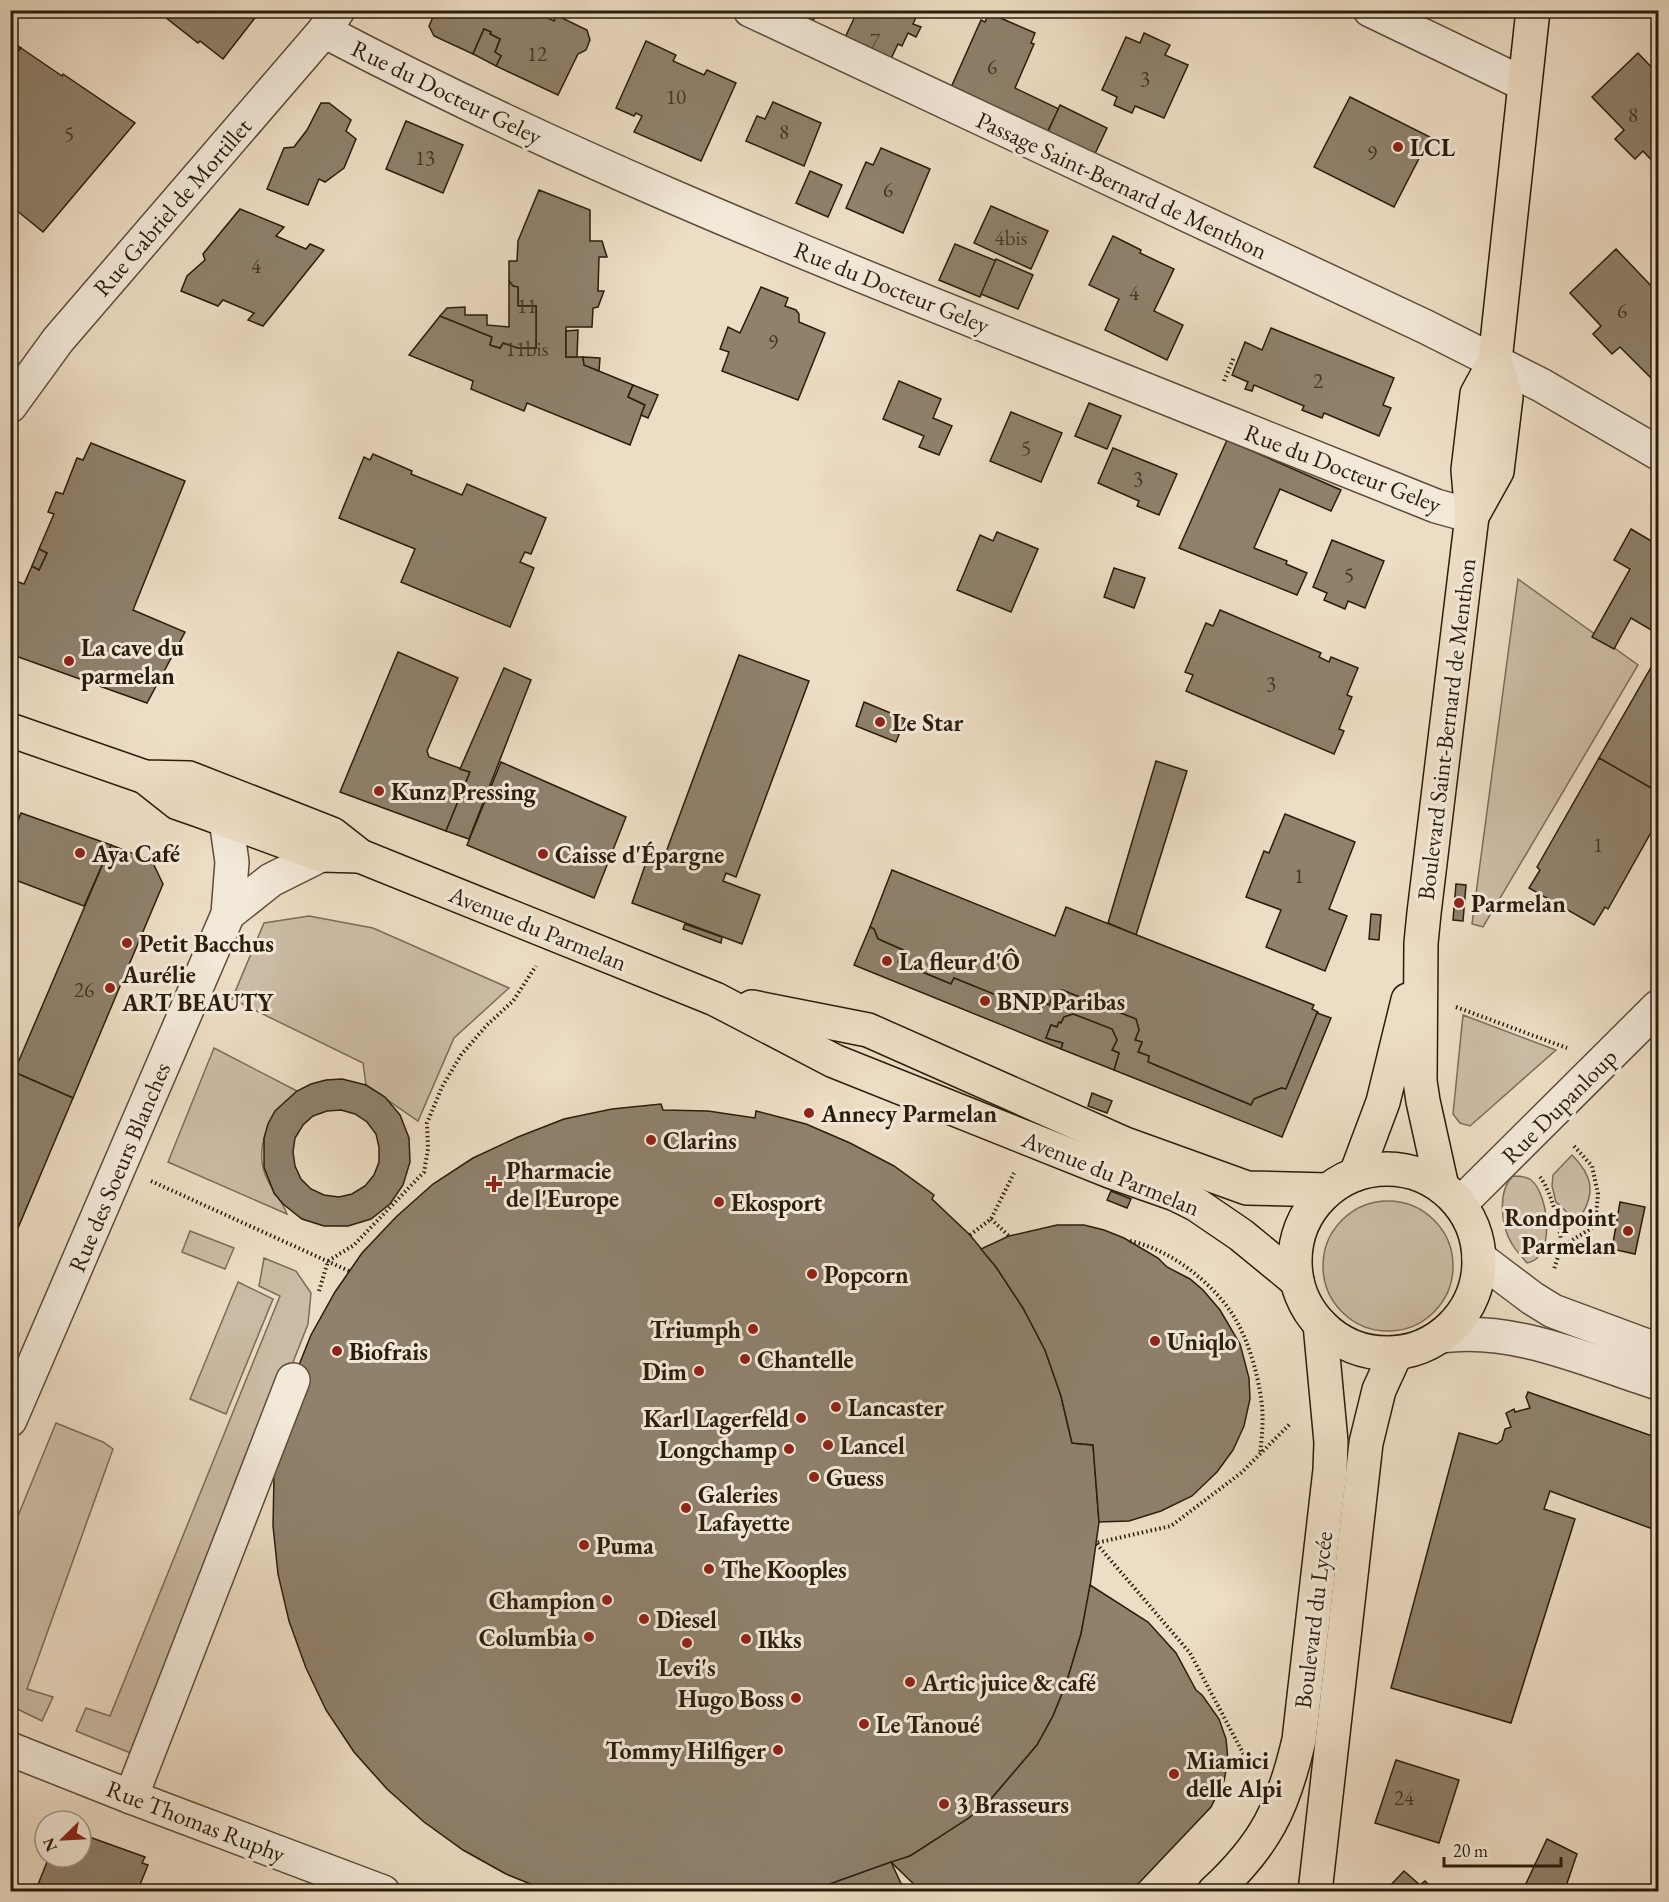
<svg xmlns="http://www.w3.org/2000/svg" width="1669" height="1902" viewBox="0 0 1669 1902" font-family="'EB Garamond',serif">
<style>
.green{fill:#ccbca5;stroke:#7b6c58;stroke-width:1.5}
.building{fill:#8f816c;stroke:#2a1d0c;stroke-width:1.5;fill-rule:evenodd}
.lines{fill:none;stroke-linecap:round;stroke-linejoin:round}
.minor-casing{stroke:#5b4d3a;stroke-width:36}
.major-casing{stroke:#2a1d0c;stroke-width:36}
.path{stroke:#2a1d0c;stroke-width:4;stroke-dasharray:1.5 3;stroke-linecap:butt}
.minor{stroke:#f3e9d9;stroke-width:33}
.major{stroke:#edddc4;stroke-width:33}
.poi-dot{fill:#8f2418;stroke:#f3e9d9;stroke-width:2}
.labels{text-anchor:middle;dominant-baseline:central;stroke-width:6;stroke-linejoin:round;paint-order:stroke}
.number-label{font-size:21px;fill:#433624}
.street-label{font-size:24px;fill:#2a1d0c;stroke:#f3e9d9}
.poi-label{font-size:24px;font-weight:bold;fill:#2a1d0c;stroke:#f3e9d9;text-anchor:start}
</style>
<rect width="100%" height="100%" fill="#edddc4"/>
<filter id="stains"><feTurbulence type="fractalNoise" baseFrequency=".00333" numOctaves="4"/><feColorMatrix values="0 0 0 0 .2 0 0 0 0 .09 0 0 0 0 .02 0 0 0 .5 -.17"/></filter>
<radialGradient id="worn" r=".72"><stop offset=".6" stop-color="#630" stop-opacity="0"/><stop offset="1" stop-color="#630" stop-opacity=".3"/></radialGradient>
<!-- green -->
<g class="green">
<path d="M1518,579L1638,665L1483,927L1472,924Z"/>
<path d="M309,916L373,928L509,988L454,1038L418,1121L366,1085L363,1063L232,999L264,923Z"/>
<path d="M1463,1015L1556,1050L1470,1126L1460,1123L1453,1114Z"/>
<path d="M214,1048L297,1091C271,1112 251,1148 268,1181C274,1192 282,1201 287,1214L168,1162Z"/>
<path d="M1572,1155C1592,1175 1596,1192 1581,1216L1574,1219L1556,1202L1552,1186L1553,1175Z"/>
<path d="M1513,1176C1519,1176 1526,1176 1531,1180C1549,1194 1556,1259 1527,1263C1522,1257 1516,1251 1512,1244C1501,1226 1497,1191 1513,1176Z"/>
<circle cx="1388" cy="1266" r="65"/>
<path d="M190,1231L234,1248L225,1269L182,1252Z"/>
<path d="M264,1258L296,1271L311,1293L308,1324L138,1756L76,1731L86,1708L110,1716L280,1296L259,1286Z"/>
<path d="M238,1282L273,1299L226,1414L190,1399Z"/>
<path d="M56,1423L103,1442L113,1449L27,1689L53,1697L42,1721L11,1706V1533Z"/>
</g>
<!-- building -->
<g class="building">
<path d="M162,10H261L223,59L200,41L198,43L160,13Z"/>
<path d="M444,10H532L554,21L556,15L587,30L590,40L586,50L578,54L558,95L496,66L501,56L495,52L500,39L490,34L491,32L484,29L473,54L434,36L429,26L433,17Z"/>
<path d="M781,10H818L810,28Z"/>
<path d="M858,10H919L913,24L921,27L916,37L908,33L902,46L898,44L888,65L842,44Z"/>
<path d="M989,13L1035,33L1031,43L1034,44L1015,88L1059,109L1045,136L949,92L981,20L985,22Z"/>
<path d="M484,29L491,32L490,34L500,39L495,52L501,56L496,66L473,54Z"/>
<path d="M1144,33L1170,45L1165,55L1188,65L1164,118L1135,106L1132,113L1114,105L1117,97L1102,90L1126,37L1140,43Z"/>
<path d="M10,41L21,48L10,61Z"/>
<path d="M646,41L676,55L673,61L704,75L707,70L736,83L701,161L634,132L642,116L636,113L634,116L616,108Z"/>
<path d="M21,48L62,76L63,74L135,123L43,232L10,205V151L14,145L10,143V61Z"/>
<path d="M1638,53L1658,74V167L1643,151L1635,159L1615,139L1624,130L1592,97Z"/>
<path d="M1350,97L1430,137L1394,207L1314,167Z"/>
<path d="M773,102L821,123L804,166L746,141L757,116L765,119Z"/>
<path d="M321,103H329L351,120L346,131L356,139L344,168L325,182L319,179L308,205L267,189L284,148L294,147L307,130Z"/>
<path d="M1060,105L1107,128L1092,160L1045,138Z"/>
<path d="M406,121L463,145L443,193L386,169Z"/>
<path d="M881,148L930,169L903,233L846,208L866,162L873,165Z"/>
<path d="M810,171L842,185L828,217L796,203Z"/>
<path d="M539,190L590,210V241H602L607,257H599L598,291H604L598,307L593,308L592,327H566V357H583L584,365L633,385L628,397L645,405L630,445L527,403L524,411L471,389L473,381L409,355L440,316L492,337L490,345L500,348L503,343L518,348H536V306H518V287L513,286L509,281V261H517L518,241Z"/>
<path d="M991,206L1048,231L1031,269L974,243Z"/>
<path d="M240,209L284,227L276,236L306,249L310,244L324,250L263,326L248,320L254,313L223,300L218,306L181,291L187,276L205,260L203,254Z"/>
<path d="M1113,236L1141,250L1140,253L1174,269L1154,311L1183,325L1167,360L1105,330L1119,299L1089,285Z"/>
<path d="M955,244L996,261L980,297L939,280Z"/>
<path d="M1616,249L1658,293V375L1653,380L1620,347L1612,354L1593,334L1601,326L1570,293Z"/>
<path d="M996,259L1033,275L1018,309L981,294Z"/>
<path d="M509,281L513,286L518,287V306H536V348H518L503,343L500,348L490,345L492,337L440,316L447,308L465,307V315H487V325L509,327Z"/>
<path d="M761,287L788,298L785,306L796,310L799,314V322L825,333L798,400L722,371L729,352L720,349L728,327L740,333Z"/>
<path d="M1271,328L1394,378L1383,405L1391,408L1379,436L1324,413L1322,418L1302,410L1304,406L1254,385L1252,391L1245,389L1248,382L1232,375L1245,342L1262,350Z"/>
<path d="M578,330L577,357H566V331Z"/>
<path d="M583,357L600,358L599,371L584,365Z"/>
<path d="M899,381L941,399L933,418L952,426L939,455L919,447L924,436L883,419Z"/>
<path d="M633,385L658,395L648,418L641,415L645,405L628,397Z"/>
<path d="M1089,403L1121,416L1107,449L1075,436Z"/>
<path d="M1011,412L1062,433L1041,482L990,461Z"/>
<path d="M1227,440L1341,490L1331,511L1280,489L1254,548L1287,561L1286,564L1307,573L1297,595L1179,548Z"/>
<path d="M91,443L185,481L133,610L185,632L147,703L10,654V579L24,584L32,566L39,570L47,553L39,549L54,514L48,512L56,492L63,494L77,458L83,460Z"/>
<path d="M1113,448L1177,474L1159,515L1137,506L1139,501L1098,483Z"/>
<path d="M373,454L412,471L411,474L462,495L467,484L546,518L531,554L525,552L520,562L534,568L510,627L401,582L415,549L339,518L364,457L370,460Z"/>
<path d="M1631,529L1658,545V634L1631,618L1614,649L1592,637L1630,569L1614,560Z"/>
<path d="M997,532L1038,549L1011,612L957,590L980,535L993,541Z"/>
<path d="M1332,540L1384,561L1365,608L1348,601L1345,609L1324,600L1327,593L1313,587Z"/>
<path d="M39,549L47,553L39,570L32,566Z"/>
<path d="M1114,568L1145,578L1134,608L1104,597Z"/>
<path d="M1220,610L1321,653L1319,657L1329,662L1331,657L1358,668L1347,695L1352,697L1339,729L1344,731L1334,754L1186,691L1193,675L1185,672L1206,623L1213,626Z"/>
<path d="M398,652L458,678L427,751L429,757L470,772L446,831L340,792Z"/>
<path d="M739,655L809,681L736,877L726,873L723,881L760,895L742,944L632,903L648,857L662,863Z"/>
<path d="M1657,657L1658,658V792L1599,758Z"/>
<path d="M504,668L531,680L469,839L446,831L470,772L460,769Z"/>
<path d="M864,702L905,719L896,742L856,726Z"/>
<path d="M1599,758L1658,792V820L1608,909L1605,907L1594,925L1529,888L1540,870L1537,867Z"/>
<path d="M1156,761L1187,771L1136,935L1108,923Z"/>
<path d="M501,762L626,817L594,898L467,845Z"/>
<path d="M21,813L111,845L84,906L10,878V840Z"/>
<path d="M1285,814L1355,842L1329,909L1347,916L1325,971L1266,947L1281,910L1246,897L1264,851L1269,853Z"/>
<path d="M111,845L152,861L163,884L73,1098L14,1072Z"/>
<path d="M892,870L1055,936L1066,907L1314,1005L1312,1009L1318,1012L1286,1089L1281,1088L1254,1099L1251,1105L1148,1062L1149,1056L1138,1052L1142,1042L1135,1040L1139,1030L1136,1019L1062,990L1054,993L1049,1005L1044,1003L1040,1013L954,978L951,984L898,962L903,950L878,939L874,929L870,927Z"/>
<path d="M1456,884L1466,885L1463,921L1453,920Z"/>
<path d="M1371,914L1381,915L1379,940L1369,939Z"/>
<path d="M685,924L722,937L721,943L683,929Z"/>
<path d="M870,927L874,929L878,939L903,950L898,962L951,984L954,978L1040,1013L1044,1003L1049,1005L1054,993L1062,990L1136,1019L1139,1030L1135,1040L1142,1042L1138,1052L1149,1056L1148,1062L1251,1105L1254,1099L1281,1088L1286,1089L1317,1013L1331,1018L1282,1137L1114,1070L1119,1053L1112,1050L1117,1040L1112,1029L1073,1014L1064,1017L1061,1023L1059,1022L1057,1027L1051,1025L1046,1038L1063,1043L1061,1049L854,965Z"/>
<path d="M1073,1014L1112,1029L1117,1040L1112,1050L1119,1053L1114,1070L1061,1049L1063,1043L1046,1038L1051,1025L1057,1027L1059,1022L1061,1023L1064,1017Z"/>
<path d="M14,1072L73,1098L18,1228L10,1230V1081Z"/>
<path d="M342,1079L366,1085L385,1097L400,1115L409,1138L410,1162L403,1185L390,1204L371,1219L348,1226H324L302,1219L283,1204L274,1193L264,1167V1138L268,1124L275,1111L297,1091L311,1084L326,1080ZM341,1110L355,1114L367,1122L376,1134L379,1147V1162L374,1175L365,1186L352,1194L339,1197L324,1195L311,1189L301,1179L295,1166L293,1152L295,1138L303,1125L313,1116L327,1111Z"/>
<path d="M1092,1093L1112,1101L1107,1113L1088,1106Z"/>
<path d="M661,1104L663,1110L708,1111L755,1118L756,1111L806,1124L850,1143L894,1166L934,1195L932,1199L970,1235L996,1267L1023,1308L1045,1350L1061,1396L1072,1443L1093,1445L1099,1522L1088,1601L1081,1634L1066,1684L1053,1716L1037,1745L991,1799L969,1818L938,1840L910,1856L808,1892H550L506,1874L463,1850L424,1822L387,1789L354,1752L326,1710L306,1668L289,1621L278,1574L273,1526L274,1476L280,1428L293,1380L311,1335L335,1292L362,1253L396,1217L433,1184L473,1158L518,1137L564,1119L612,1109Z"/>
<path d="M1111,1191L1131,1199L1127,1208L1107,1200Z"/>
<path d="M1620,1202L1645,1207L1635,1254L1612,1249Z"/>
<path d="M1057,1225H1084L1104,1230L1124,1238L1158,1258L1167,1267L1190,1279L1203,1290L1220,1310L1240,1344L1249,1378L1250,1399L1244,1426L1233,1450L1217,1472L1192,1496L1161,1511L1129,1521L1099,1522L1093,1445L1072,1443L1061,1396L1045,1350L1023,1308L996,1267L981,1249L1009,1236Z"/>
<path d="M1528,1392L1658,1438V1531L1550,1491L1544,1509L1575,1519L1511,1723L1391,1688L1459,1433L1497,1444L1502,1440L1505,1429L1511,1427L1506,1413L1514,1409L1515,1412L1530,1408L1526,1397Z"/>
<path d="M1090,1585L1148,1622L1176,1653L1196,1690L1202,1695L1219,1719L1226,1739L1228,1760L1224,1781L1211,1807L1140,1882L1126,1892H922L891,1862L910,1856L969,1818L991,1799L1037,1745L1053,1716L1066,1684L1081,1634Z"/>
<path d="M1396,1760L1459,1780L1439,1843L1375,1823Z"/>
<path d="M81,1834L145,1857L142,1863L148,1865L137,1892H35L49,1857H81Z"/>
<path d="M1547,1839L1577,1854L1564,1892H1522Z"/>
<path d="M891,1862L905,1892H808L838,1881Z"/>
<path d="M1404,1871L1420,1885L1425,1881L1436,1892H1384Z"/>
</g>
<g class="lines">
<!-- minor casing -->
<g class="minor-casing">
<g id="minor">
<path d="M750,10L1426,327L1541,385L1658,453"/>
<path d="M1370,10L1524,84"/>
<path d="M324,31C552,151 790,248 1029,343C1165,397 1300,452 1436,506L1472,516"/>
<path d="M10,406L58,340L324,31L338,10"/>
<path d="M228,914L271,880L321,855"/>
<path d="M1460,1204L1658,1007"/>
<path d="M1479,1258L1532,1298L1553,1311L1658,1350"/>
<path d="M1441,1336C1515,1326 1589,1361 1658,1383"/>
<path d="M10,1420L228,914L232,862L226,820"/>
<path d="M10,1749L131,1797L383,1892"/>
<path d="M131,1797L293,1380"/>
</g>
</g>
<!-- major casing -->
<g class="major-casing">
<g id="major">
<path d="M1472,516L1497,471L1506,397L1495,361"/>
<path d="M10,730L145,777L189,778L332,834L360,856L715,999L834,1061L1112,1172L1175,1194L1197,1205L1241,1235L1297,1281"/>
<path d="M145,777L178,803L201,811L321,855L360,856"/>
<path d="M752,1007L868,1030L1125,1144L1247,1188L1328,1190"/>
<circle cx="1387" cy="1261" r="92"/>
<path d="M1356,1174L1383,1102L1408,1000"/>
<path d="M1442,1187L1423,1101L1420,1081L1421,943L1424,913L1472,516L1468,470L1477,394L1495,361L1533,10"/>
<path d="M1214,1892C1266,1844 1283,1808 1299,1740L1330,1470L1331,1442L1320,1324"/>
<path d="M1315,1892L1366,1443L1379,1390L1396,1353"/>
</g>
</g>
<!-- path -->
<g class="path">
<path d="M1224,381L1234,357"/>
<path d="M1456,1007L1567,1048"/>
<path d="M1540,1177C1551,1191 1561,1227 1561,1246C1560,1253 1556,1262 1554,1269"/>
<path d="M151,1181L349,1271"/>
<path d="M991,1219L1009,1236"/>
<path d="M970,1235L991,1219L1014,1173"/>
<path d="M1130,1241C1169,1249 1211,1281 1233,1315C1248,1339 1257,1371 1261,1398C1264,1417 1262,1436 1260,1454"/>
<path d="M1561,1247L1595,1226L1598,1194L1592,1166L1574,1146L1572,1148"/>
<path d="M319,1291L328,1261L354,1245L424,1172L428,1149L427,1123L442,1087L461,1055L487,1025L513,1001L536,966"/>
<path d="M1252,1770L1190,1653L1096,1543L1171,1526L1241,1473L1291,1423"/>
</g>
<!-- minor -->
<use href="#minor" class="minor"/>
<!-- major -->
<use href="#major" class="major"/>
</g>
<!-- markers -->
<g class="poi-dot">
<circle cx="1398" cy="147" r="6"/>
<circle cx="69" cy="661" r="6"/>
<circle cx="880" cy="722" r="6"/>
<circle cx="379" cy="791" r="6"/>
<circle cx="80" cy="853" r="6"/>
<circle cx="543" cy="854" r="6"/>
<circle cx="1459" cy="903" r="6"/>
<circle cx="127" cy="943" r="6"/>
<circle cx="887" cy="961" r="6"/>
<circle cx="110" cy="988" r="6"/>
<circle cx="985" cy="1001" r="6"/>
<circle cx="809" cy="1113" r="6"/>
<circle cx="651" cy="1140" r="6"/>
<path d="M491 1175h6v6h6v6h-6v6h-6v-6h-6v-6h6z"/>
<circle cx="719" cy="1202" r="6"/>
<circle cx="1628" cy="1231" r="6"/>
<circle cx="812" cy="1274" r="6"/>
<circle cx="753" cy="1329" r="6"/>
<circle cx="1155" cy="1341" r="6"/>
<circle cx="337" cy="1351" r="6"/>
<circle cx="745" cy="1359" r="6"/>
<circle cx="699" cy="1371" r="6"/>
<circle cx="836" cy="1407" r="6"/>
<circle cx="801" cy="1418" r="6"/>
<circle cx="828" cy="1445" r="6"/>
<circle cx="789" cy="1449" r="6"/>
<circle cx="814" cy="1477" r="6"/>
<circle cx="686" cy="1508" r="6"/>
<circle cx="584" cy="1545" r="6"/>
<circle cx="709" cy="1569" r="6"/>
<circle cx="607" cy="1600" r="6"/>
<circle cx="644" cy="1619" r="6"/>
<circle cx="589" cy="1637" r="6"/>
<circle cx="746" cy="1639" r="6"/>
<circle cx="687" cy="1643" r="6"/>
<circle cx="910" cy="1682" r="6"/>
<circle cx="796" cy="1698" r="6"/>
<circle cx="864" cy="1724" r="6"/>
<circle cx="778" cy="1750" r="6"/>
<circle cx="1174" cy="1774" r="6"/>
<circle cx="944" cy="1804" r="6"/>
</g>
<g class="labels">
<!-- number labels -->
<g class="number-label">
<text x="875" y="40">7</text>
<text x="537" y="53">12</text>
<text x="992" y="66">6</text>
<text x="1145" y="78">3</text>
<text x="676" y="96">10</text>
<text x="1633" y="114">8</text>
<text x="784" y="131">8</text>
<text x="69" y="133">5</text>
<text x="1372" y="152">9</text>
<text x="425" y="157">13</text>
<text x="888" y="189">6</text>
<text x="1011" y="237">4bis</text>
<text x="256" y="265">4</text>
<text x="1134" y="292">4</text>
<text x="527" y="305">11</text>
<text x="1622" y="310">6</text>
<text x="773" y="341">9</text>
<text x="527" y="348">11bis</text>
<text x="1318" y="380">2</text>
<text x="1026" y="447">5</text>
<text x="1138" y="478">3</text>
<text x="1349" y="574">5</text>
<text x="1271" y="683">3</text>
<text x="1598" y="844">1</text>
<text x="1299" y="875">1</text>
<text x="84" y="989">26</text>
<text x="1404" y="1797">24</text>
</g>
<!-- street labels -->
<g class="street-label">
<text transform="translate(447 92) rotate(26)">Rue du Docteur Geley</text>
<text transform="translate(1122 185) rotate(25)">Passage Saint-Bernard de Menthon</text>
<text transform="translate(172 207) rotate(-49)">Rue Gabriel de Mortillet</text>
<text transform="translate(892 287) rotate(22)">Rue du Docteur Geley</text>
<text transform="translate(1343 468) rotate(21)">Rue du Docteur Geley</text>
<text transform="translate(1446 729) rotate(-83)">Boulevard Saint-Bernard de Menthon</text>
<text transform="translate(538 928) rotate(22)">Avenue du Parmelan</text>
<text transform="translate(1559 1106) rotate(-45)">Rue Dupanloup</text>
<text transform="translate(119 1167) rotate(-67)">Rue des Soeurs Blanches</text>
<text transform="translate(1111 1173) rotate(22)">Avenue du Parmelan</text>
<text transform="translate(1313 1620) rotate(-83)">Boulevard du Lycée</text>
<text transform="translate(196 1821) rotate(21)">Rue Thomas Ruphy</text>
</g>
<!-- poi labels -->
<g class="poi-label">
<text x="1410" y="147">LCL</text>
<text x="81" y="647">La cave du<tspan x="81" dy="28">parmelan</tspan></text>
<text x="892" y="722">Le Star</text>
<text x="391" y="791">Kunz Pressing</text>
<text x="92" y="853">Aya Café</text>
<text x="555" y="854">Caisse d'Épargne</text>
<text x="1471" y="903">Parmelan</text>
<text x="139" y="943">Petit Bacchus</text>
<text x="899" y="961">La fleur d'Ô</text>
<text x="122" y="974">Aurélie<tspan x="122" dy="28">ART BEAUTY</tspan></text>
<text x="997" y="1001">BNP Paribas</text>
<text x="821" y="1113">Annecy Parmelan</text>
<text x="663" y="1140">Clarins</text>
<text x="506" y="1170">Pharmacie<tspan x="506" dy="28">de l'Europe</tspan></text>
<text x="731" y="1202">Ekosport</text>
<text x="1616" y="1217" text-anchor="end">Rondpoint<tspan x="1616" dy="28">Parmelan</tspan></text>
<text x="824" y="1274">Popcorn</text>
<text x="741" y="1329" text-anchor="end">Triumph</text>
<text x="1167" y="1341">Uniqlo</text>
<text x="349" y="1351">Biofrais</text>
<text x="757" y="1359">Chantelle</text>
<text x="687" y="1371" text-anchor="end">Dim</text>
<text x="848" y="1407">Lancaster</text>
<text x="789" y="1418" text-anchor="end">Karl Lagerfeld</text>
<text x="840" y="1445">Lancel</text>
<text x="777" y="1449" text-anchor="end">Longchamp</text>
<text x="826" y="1477">Guess</text>
<text x="698" y="1494">Galeries<tspan x="698" dy="28">Lafayette</tspan></text>
<text x="596" y="1545">Puma</text>
<text x="721" y="1569">The Kooples</text>
<text x="595" y="1600" text-anchor="end">Champion</text>
<text x="656" y="1619">Diesel</text>
<text x="577" y="1637" text-anchor="end">Columbia</text>
<text x="758" y="1639">Ikks</text>
<text x="687" y="1667" text-anchor="middle">Levi's</text>
<text x="922" y="1682">Artic juice &amp; café</text>
<text x="784" y="1698" text-anchor="end">Hugo Boss</text>
<text x="876" y="1724">Le Tanoué</text>
<text x="766" y="1750" text-anchor="end">Tommy Hilfiger</text>
<text x="1186" y="1760">Miamici<tspan x="1186" dy="28">delle Alpi</tspan></text>
<text x="956" y="1804">3 Brasseurs</text>
</g>
</g>
<!-- margin -->
<rect width="1669" height="1902" fill="none" stroke="#edddc4" stroke-width="36"/>
<rect x="12" y="12" width="1645" height="1878" fill="none" stroke="#2a1d0c" stroke-width="3"/>
<rect x="18" y="18" width="1633" height="1866" fill="none" stroke="#2a1d0c" stroke-width="1.5"/>
<!-- north arrow -->
<g transform="translate(63 1839) rotate(246)"><circle r="28" fill="#f3e9d9" stroke="#a39787" stroke-width="1.5"/>
<path d="M0-4.5L10 22L0 15L-10 22Z" fill="#8f2418"/>
<text y="-9" font-size="16" font-weight="bold" text-anchor="middle" fill="#2a1d0c">N</text>
</g>
<!-- scale -->
<path d="M1444 1857v9h117v-9" fill="none" stroke="#2a1d0c" stroke-width="3"/>
<text x="1453" y="1857" font-size="18" fill="#2a1d0c" stroke="#f3e9d9" stroke-width="4.5" paint-order="stroke">20 m</text>
<rect width="100%" height="100%" filter="url(#stains)"/>
<rect width="100%" height="100%" fill="url(#worn)"/>
</svg>
